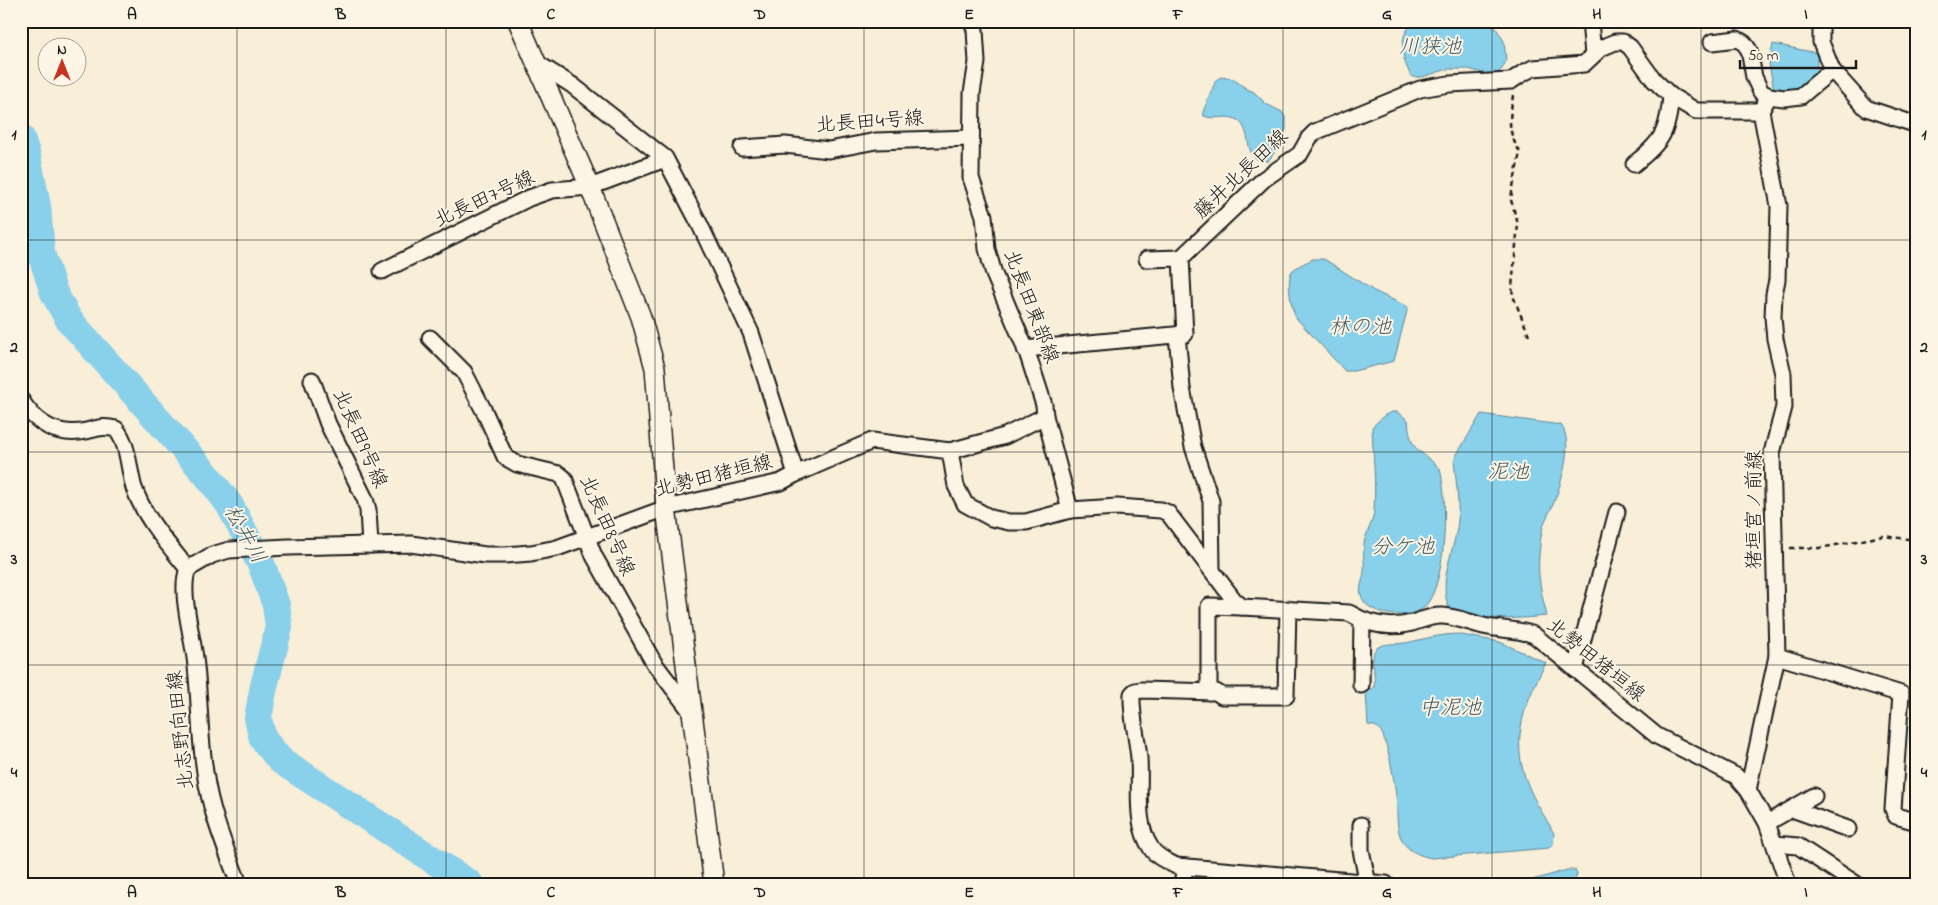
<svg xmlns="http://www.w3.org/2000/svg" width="1938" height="905" viewBox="0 0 1938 905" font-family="'Indie Flower','Klee One',sans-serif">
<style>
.water{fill:#89d0ea;stroke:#5d8898}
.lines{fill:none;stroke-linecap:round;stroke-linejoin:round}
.river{stroke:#89d0ea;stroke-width:28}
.minor-casing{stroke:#1c1c1c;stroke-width:19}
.tertiary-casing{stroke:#1c1c1c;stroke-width:22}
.path{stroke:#1c1c1c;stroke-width:2.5;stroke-dasharray:5 4;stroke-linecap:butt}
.minor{stroke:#fcf5e5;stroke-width:15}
.tertiary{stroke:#fcf5e5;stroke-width:19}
.grid{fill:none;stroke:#1c1c1c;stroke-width:1;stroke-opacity:0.55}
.labels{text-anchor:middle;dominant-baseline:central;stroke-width:4;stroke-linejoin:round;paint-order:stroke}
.street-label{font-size:20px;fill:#1c1c1c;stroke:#fcf5e5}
.water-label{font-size:21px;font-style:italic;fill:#425b64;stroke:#fcf5e5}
.neatline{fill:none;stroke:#1c1c1c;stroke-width:2}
.grid-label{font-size:16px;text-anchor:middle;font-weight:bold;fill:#1c1c1c}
</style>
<rect width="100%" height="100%" fill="#f9eed8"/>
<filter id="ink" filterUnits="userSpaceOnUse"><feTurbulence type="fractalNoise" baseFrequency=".02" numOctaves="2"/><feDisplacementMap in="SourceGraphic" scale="10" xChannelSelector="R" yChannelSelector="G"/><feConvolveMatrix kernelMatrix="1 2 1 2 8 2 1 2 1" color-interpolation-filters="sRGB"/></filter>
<g filter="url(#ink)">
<!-- water -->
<g class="water">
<path d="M1421,21H1487L1496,28L1504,41L1506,61L1502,69L1498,73L1490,75L1468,69H1448L1422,77H1412C1404,65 1398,44 1407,30C1410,26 1416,24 1421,21Z"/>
<path d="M1773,44L1817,53V70L1808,86L1794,94L1774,90L1769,64Z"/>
<path d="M1221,77L1233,79L1247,89L1254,92L1266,104L1282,112L1286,119V129L1275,152L1268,161C1241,162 1254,134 1239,121C1230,113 1214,121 1204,116L1203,112L1216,80Z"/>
<path d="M1313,259H1324L1374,291L1408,307L1394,361L1354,371H1345L1296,318C1291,308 1286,280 1292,271C1297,266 1307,262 1313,259Z"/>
<path d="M1392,412H1397L1408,420C1411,455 1419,447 1440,469C1448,498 1447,581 1426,605C1418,616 1396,616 1383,613C1374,610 1364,606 1361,595C1359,587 1363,580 1364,572C1365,561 1362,550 1365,539C1368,529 1374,520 1374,510C1376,482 1373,454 1372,427L1385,415Z"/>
<path d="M1481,414L1561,425C1575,443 1560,488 1552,507C1550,512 1547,516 1545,521C1541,530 1540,545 1539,555C1537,576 1542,596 1547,616C1514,619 1480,622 1449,608C1437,580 1456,548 1458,520C1459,501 1456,480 1454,461L1456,456Z"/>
<path d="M1456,634L1500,642L1546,663C1522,708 1508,745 1532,794C1538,808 1548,820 1554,834L1553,844L1549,848L1432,858C1421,856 1410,852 1403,842C1395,830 1398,810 1396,796C1395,784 1387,736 1379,729C1376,726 1372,725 1368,725L1366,692L1374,687C1376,676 1371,663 1374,652C1378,641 1401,645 1410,642C1427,638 1439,635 1456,634Z"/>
<path d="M1567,870H1575L1577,873L1576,878L1571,884H1513L1540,878Z"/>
</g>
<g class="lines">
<!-- river -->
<path class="river" d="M21,138L27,156L37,206L41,253L54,293L69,320L206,474L229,504L262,566L276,605L279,627L264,686L258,718L263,739L280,760L470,884"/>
<!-- minor casing -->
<g class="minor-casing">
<g id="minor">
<path d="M1590,21L1593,55"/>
<path d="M1821,21V42L1832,70L1866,108L1917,125"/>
<path d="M1712,42L1737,39L1744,43L1749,50L1754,77L1761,92L1769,96"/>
<path d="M537,63L572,85L665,158L700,225L751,333L796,474"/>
<path d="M742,148L785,145L829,150L876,141L971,138"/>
<path d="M1634,164C1662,142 1668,132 1671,96"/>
<path d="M1147,259L1181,258"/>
<path d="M382,271L529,198L552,190L590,187L665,159"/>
<path d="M1177,335L1182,388L1193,447L1211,501L1212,570"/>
<path d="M430,338L464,372L485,413L505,457L517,464L559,474L564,478L594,556L654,663L692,713"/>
<path d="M1025,349L1185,334L1181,258L1264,179L1300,154L1309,138L1315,132L1420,89L1449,84L1511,81L1523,73L1533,68L1584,64L1601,48L1615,42H1623L1630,47L1654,80L1671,96L1696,111H1761L1769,96L1784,98L1801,96L1832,70"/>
<path d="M312,380L328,424L365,499L368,510L370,545"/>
<path d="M21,400C36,424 58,437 86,431C99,428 103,426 116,429C129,445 128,468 134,488C145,519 167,543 188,569L212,555L229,550L288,547L411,544L485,555H505L531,553L557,548L666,508L781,482L796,474L872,441L950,451L956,486L965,504L991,518L1009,522H1026L1070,510L1117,507L1161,510L1168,513L1234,600L1242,607L1349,613C1369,625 1390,629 1412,623C1422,620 1432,615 1443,616C1458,617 1473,624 1488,627C1504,630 1518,629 1534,635L1657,736L1736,776L1748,790L1767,823L1788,884"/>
<path d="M1045,416L1070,510"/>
<path d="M950,451L1005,436L1045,416L1044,405L1027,352L994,274L987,249L984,216L971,178L972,93L977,62L975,30L972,21"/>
<path d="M188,569C179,590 192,634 195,658C200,696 199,734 205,772C210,811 225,847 239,884"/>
<path d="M1288,609L1286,696H1222L1216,692L1141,690L1135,691L1132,694C1131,715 1137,737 1139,758C1141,787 1134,823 1151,848C1156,857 1167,861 1176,866L1386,884"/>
<path d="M1777,656L1901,694L1893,809L1896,816L1917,822"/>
<path d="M1575,669L1617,512"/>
<path d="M1361,685L1362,620"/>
<path d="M1209,692V606L1242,607"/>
<path d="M1748,790L1777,656L1772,453L1784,407L1783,374L1775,339L1773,317L1774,294L1777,280L1779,206L1761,111"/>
<path d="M1792,809L1848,829"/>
<path d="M1767,823L1814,796"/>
<path d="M1361,825V850L1368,884"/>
<path d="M1775,844L1798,846L1856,884"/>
<path d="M1182,884L1185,867"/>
</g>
</g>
<!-- tertiary casing -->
<g class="tertiary-casing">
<path id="tertiary" d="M518,21L590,187L641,317L655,368L666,508L714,884"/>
</g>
<!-- path -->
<g class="path">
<path d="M1513,95C1510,119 1506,130 1520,152L1512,192L1511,200L1518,224L1512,287L1513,296L1529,335"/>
<path d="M1790,548H1820L1883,536L1917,540"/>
</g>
<!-- minor -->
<use href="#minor" class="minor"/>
<!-- tertiary -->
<use href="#tertiary" class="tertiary"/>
</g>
</g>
<!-- grid -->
<path class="grid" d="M237,21V884M446,21V884M655,21V884M864,21V884M1074,21V884M1283,21V884M1492,21V884M1701,21V884M21,240H1917M21,452H1917M21,665H1917"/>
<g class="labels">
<!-- street labels -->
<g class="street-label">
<text transform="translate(870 123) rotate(-4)">北長田4号線</text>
<text transform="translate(1242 175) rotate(-43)">藤井北長田線</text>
<text transform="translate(485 200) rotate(-25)">北長田7号線</text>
<text transform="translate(1030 307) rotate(69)">北長田東部線</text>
<text transform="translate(359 439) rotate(66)">北長田9号線</text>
<text transform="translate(714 477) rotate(-14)">北勢田猪垣線</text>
<text transform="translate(1755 510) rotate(-90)">猪垣宮ノ前線</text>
<text transform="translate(606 526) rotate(66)">北長田8号線</text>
<text transform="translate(1595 661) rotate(39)">北勢田猪垣線</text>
<text transform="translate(182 730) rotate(-96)">北志野向田線</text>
</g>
<!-- water labels -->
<g class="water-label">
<text x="1430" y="48">川狭池</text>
<text x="1360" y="328">林の池</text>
<text x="1508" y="473">泥池</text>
<text transform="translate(244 535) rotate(61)">松井川</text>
<text x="1403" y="548">分ケ池</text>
<text x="1450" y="709">中泥池</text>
</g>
</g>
<!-- margin -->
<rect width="1938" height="905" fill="none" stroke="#fcf5e5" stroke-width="55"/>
<!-- north arrow -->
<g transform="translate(62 62)"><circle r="24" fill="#fcf5e5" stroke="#a29e95"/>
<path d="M0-4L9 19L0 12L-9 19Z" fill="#c8321e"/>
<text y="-8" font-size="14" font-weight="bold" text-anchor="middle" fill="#1c1c1c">N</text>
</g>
<!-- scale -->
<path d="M1740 60v8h116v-8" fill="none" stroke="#1c1c1c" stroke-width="2.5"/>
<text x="1748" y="60" font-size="15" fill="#1c1c1c" stroke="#fcf5e5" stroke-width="4" paint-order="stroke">50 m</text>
<rect x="28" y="28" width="1882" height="850" class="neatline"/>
<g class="grid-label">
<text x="132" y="19">A</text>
<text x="341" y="19">B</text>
<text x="551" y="19">C</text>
<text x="760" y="19">D</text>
<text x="969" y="19">E</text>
<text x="1178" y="19">F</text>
<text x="1387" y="19">G</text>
<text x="1597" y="19">H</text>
<text x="1806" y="19">I</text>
<text x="14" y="139">1</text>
<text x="1924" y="139">1</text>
<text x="14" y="352">2</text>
<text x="1924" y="352">2</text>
<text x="14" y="564">3</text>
<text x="1924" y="564">3</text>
<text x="14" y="777">4</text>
<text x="1924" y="777">4</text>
<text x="132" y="897">A</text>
<text x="341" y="897">B</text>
<text x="551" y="897">C</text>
<text x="760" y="897">D</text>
<text x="969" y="897">E</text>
<text x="1178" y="897">F</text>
<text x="1387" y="897">G</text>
<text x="1597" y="897">H</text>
<text x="1806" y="897">I</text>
</g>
</svg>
